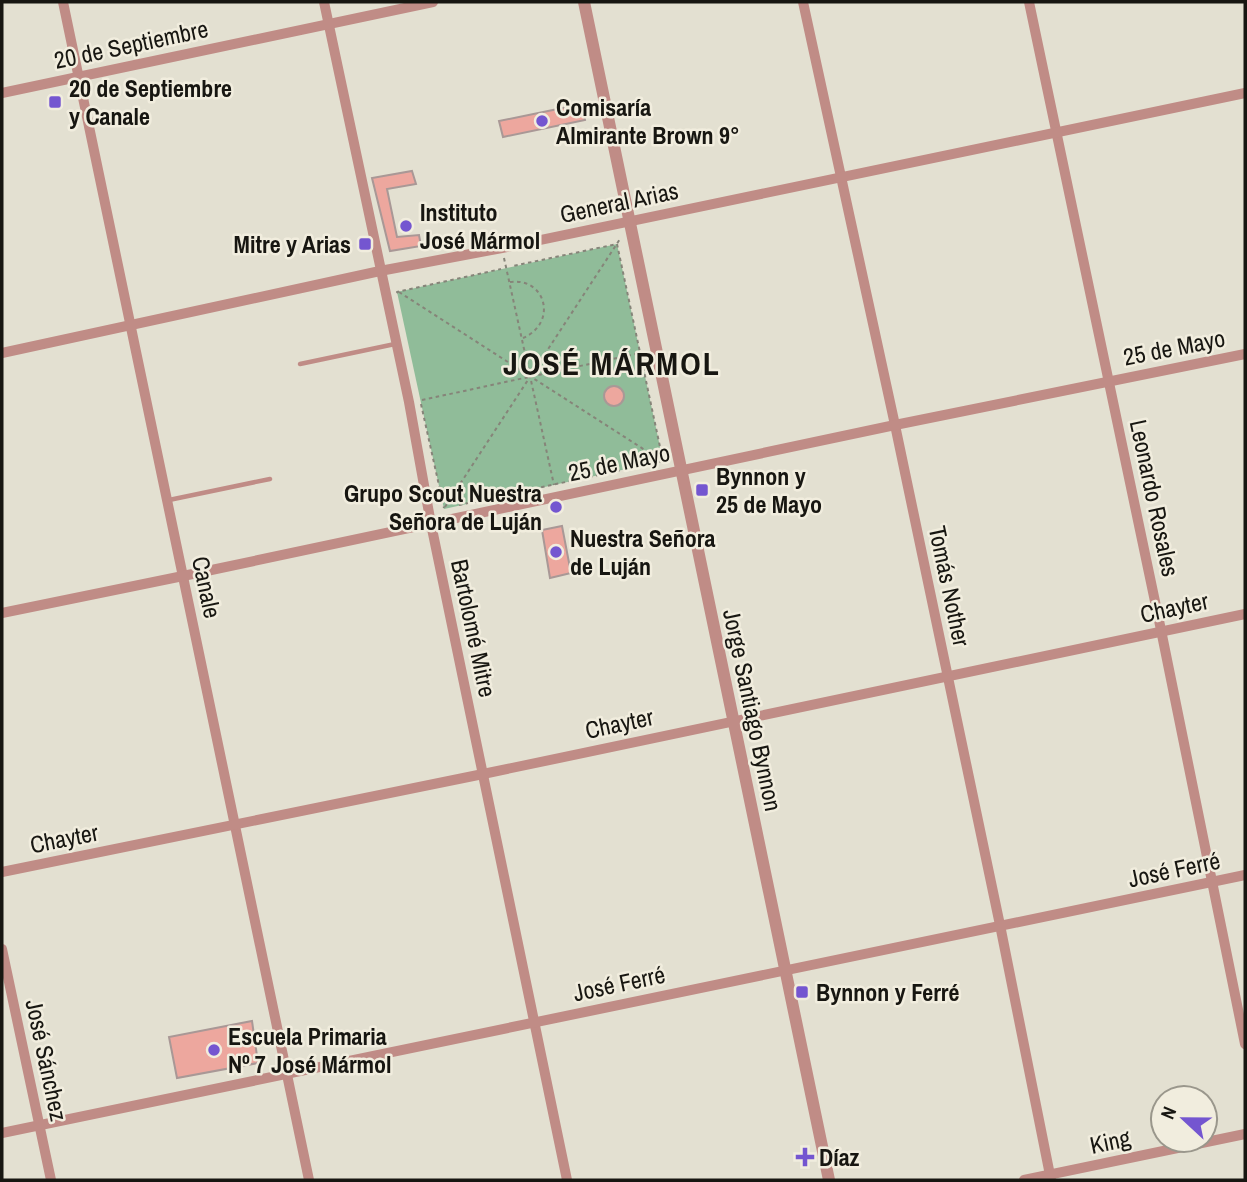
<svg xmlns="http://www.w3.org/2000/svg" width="1247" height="1182" viewBox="0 0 1247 1182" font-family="'Archivo Narrow',sans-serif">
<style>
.green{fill:#90bc99}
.building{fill:#eda79e;stroke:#a99896;stroke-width:2}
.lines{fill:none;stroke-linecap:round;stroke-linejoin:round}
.path{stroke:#868479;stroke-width:2;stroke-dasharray:3.5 3.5;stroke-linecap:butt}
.service{stroke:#c08c86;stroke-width:4.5}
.minor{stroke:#c08c86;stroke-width:10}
.tertiary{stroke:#c08c86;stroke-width:12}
.poi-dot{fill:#7456d0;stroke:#f1edde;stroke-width:2.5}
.labels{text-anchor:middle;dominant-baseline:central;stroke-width:5;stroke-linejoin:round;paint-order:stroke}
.street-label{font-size:24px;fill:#171611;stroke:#f1edde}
.poi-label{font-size:24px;font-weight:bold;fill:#171611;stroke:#f1edde;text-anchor:start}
.district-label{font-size:32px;font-weight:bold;letter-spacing:2px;fill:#171611;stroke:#f1edde}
</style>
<rect width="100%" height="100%" fill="#e3e0d1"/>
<!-- green -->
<path class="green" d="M617,244L663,461L444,509L397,292Z"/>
<!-- building -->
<g class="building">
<path d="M582,104L585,120L503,137L499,121Z"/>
<path d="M412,171L416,184L387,189L397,237L419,235L421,246L390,251L372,178Z"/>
<circle cx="614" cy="396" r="10"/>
<path d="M562,526L571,573L550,578L542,530Z"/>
<path d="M252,1021L258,1063L177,1078L169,1037Z"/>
</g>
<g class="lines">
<!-- path -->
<g class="path">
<path d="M504,258L554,485"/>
<path d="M510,282C546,277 558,323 523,338"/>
<path d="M399,292L662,461"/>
<path d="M398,293L397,292L501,269"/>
<path d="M422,400L645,352"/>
<path d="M421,404L444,508"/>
<path d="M459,505L663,461L617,244L513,266"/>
<path d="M445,507L620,239"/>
</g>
<!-- service -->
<g class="service">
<path d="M300,364L395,344"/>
<path d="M169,500L270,479"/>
</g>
<!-- minor -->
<g class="minor">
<path d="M63,2L309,1180"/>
<path d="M324,2L409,402L431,524L567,1180"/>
<path d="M803,2L895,425L1000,925L1051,1180"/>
<path d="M1029,2L1161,630L1245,1044"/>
<path d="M2,93L433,2"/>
<path d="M2,353L380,271L502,248L1245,93"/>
<path d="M2,613L183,576L895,425L1245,354"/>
<path d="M2,872L483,774L1245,614"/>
<path d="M2,949L51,1180"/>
<path d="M2,1133L1245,875"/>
<path d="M1024,1180L1245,1134"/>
</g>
<!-- tertiary -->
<path class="tertiary" d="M584,2L829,1180"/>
</g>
<!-- markers -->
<g class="poi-dot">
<rect x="48" y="95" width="14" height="14" rx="3.5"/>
<circle cx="542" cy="121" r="7"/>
<circle cx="406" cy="226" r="7"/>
<rect x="358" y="237" width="14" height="14" rx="3.5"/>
<rect x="695" y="483" width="14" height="14" rx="3.5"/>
<circle cx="556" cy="507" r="7"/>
<circle cx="556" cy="552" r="7"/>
<rect x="795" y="985" width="14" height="14" rx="3.5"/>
<circle cx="214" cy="1050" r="7"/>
<path d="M801.5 1146.5h7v7h7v7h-7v7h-7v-7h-7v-7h7z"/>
</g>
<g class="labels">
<!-- street labels -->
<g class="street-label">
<text transform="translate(131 44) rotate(-12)">20 de Septiembre</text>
<text transform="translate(619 202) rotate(-12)">General Arias</text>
<text transform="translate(1174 347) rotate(-11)">25 de Mayo</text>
<text transform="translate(619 462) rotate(-12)">25 de Mayo</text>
<text transform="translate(1155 498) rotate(78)">Leonardo Rosales</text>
<text transform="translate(950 586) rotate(78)">Tomás Nother</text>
<text transform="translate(207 587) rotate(78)">Canale</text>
<text transform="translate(1174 607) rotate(-12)">Chayter</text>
<text transform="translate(474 628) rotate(78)">Bartolomé Mitre</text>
<text transform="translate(753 710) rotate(78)">Jorge Santiago Bynnon</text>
<text transform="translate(619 723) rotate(-12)">Chayter</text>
<text transform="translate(64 838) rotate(-11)">Chayter</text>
<text transform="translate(1174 869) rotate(-12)">José Ferré</text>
<text transform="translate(619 983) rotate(-12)">José Ferré</text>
<text transform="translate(47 1060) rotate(78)">José Sánchez</text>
<text transform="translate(1110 1141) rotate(-12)">King</text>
</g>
<!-- poi labels -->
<g class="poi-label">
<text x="69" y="88">20 de Septiembre<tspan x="69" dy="28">y Canale</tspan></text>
<text x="556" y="107">Comisaría<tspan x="556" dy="28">Almirante Brown 9°</tspan></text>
<text x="420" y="212">Instituto<tspan x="420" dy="28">José Mármol</tspan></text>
<text x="351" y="244" text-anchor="end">Mitre y Arias</text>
<text x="716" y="476">Bynnon y<tspan x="716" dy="28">25 de Mayo</tspan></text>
<text x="542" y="493" text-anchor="end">Grupo Scout Nuestra<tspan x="542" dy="28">Señora de Luján</tspan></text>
<text x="570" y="538">Nuestra Señora<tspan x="570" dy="28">de Luján</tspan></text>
<text x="816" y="992">Bynnon y Ferré</text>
<text x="228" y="1036">Escuela Primaria<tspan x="228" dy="28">Nº 7 José Mármol</tspan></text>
<text x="819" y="1157">Díaz</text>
</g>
<!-- district labels -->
<g class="district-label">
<text x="612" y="363">JOSÉ MÁRMOL</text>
</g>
</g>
<!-- border -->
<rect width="1247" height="1182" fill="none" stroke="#171611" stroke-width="7"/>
<!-- north arrow -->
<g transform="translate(1184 1119) rotate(292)"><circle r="33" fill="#f1edde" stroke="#9a978c" stroke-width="2"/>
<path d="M0-5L12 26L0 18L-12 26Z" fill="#7456d0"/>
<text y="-10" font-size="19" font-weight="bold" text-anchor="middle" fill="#171611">N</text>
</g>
</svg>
